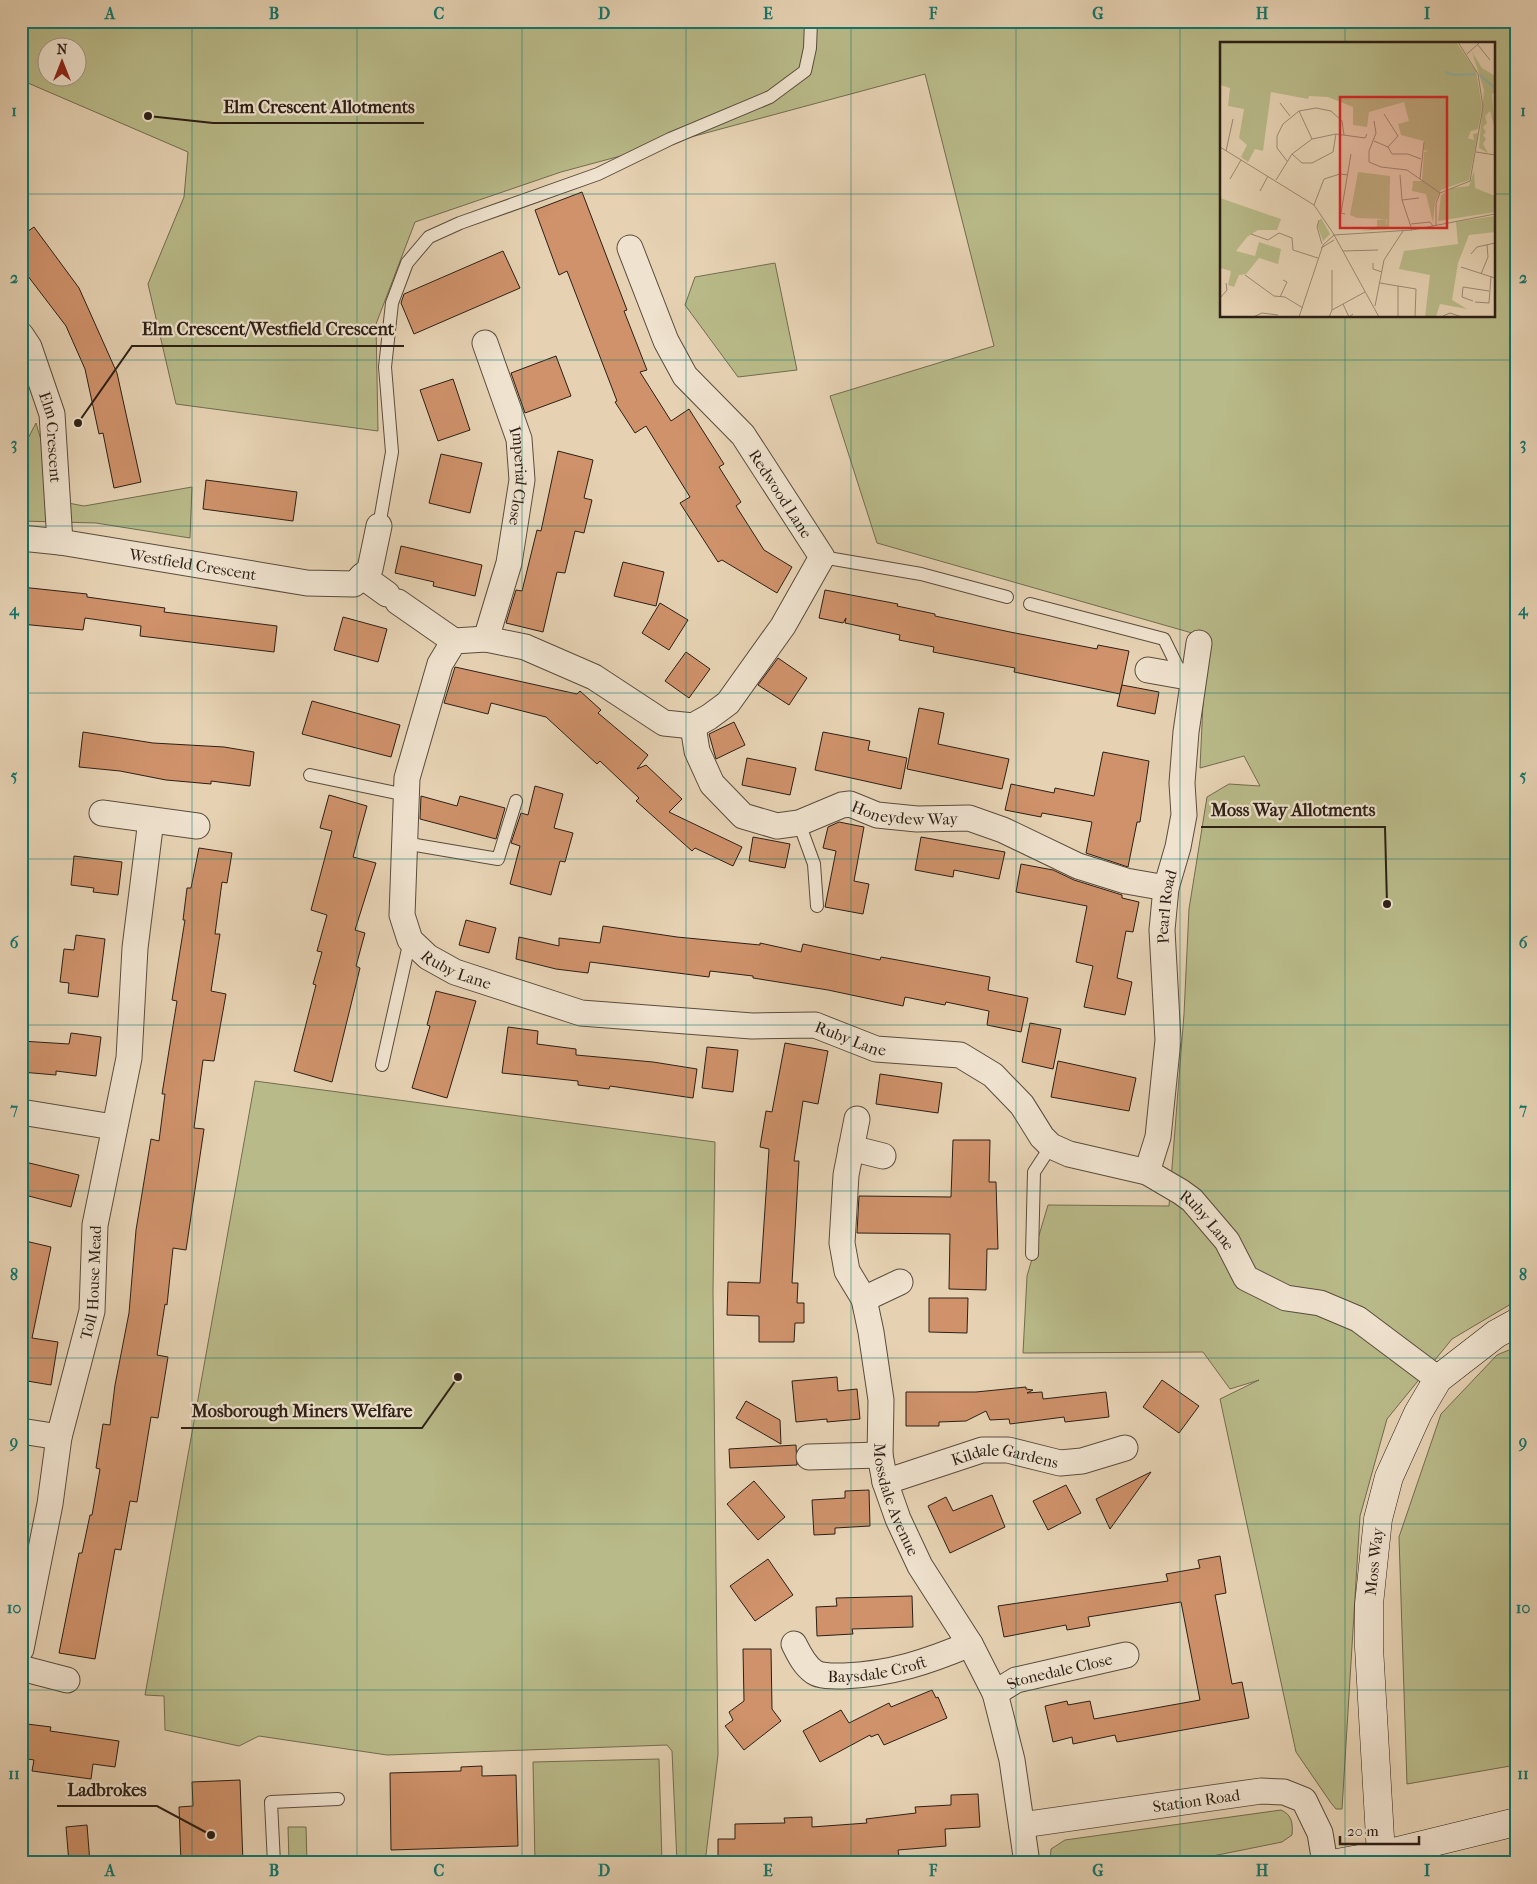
<svg xmlns="http://www.w3.org/2000/svg" width="1537" height="1884" viewBox="0 0 1537 1884" font-family="'IM FELL French Canon',serif">
<style>
.green{fill:#b9ba89;stroke:#726c50;fill-rule:evenodd}
.building{fill:#cf926b;stroke:#2c1f16}
.lines{fill:none;stroke-linecap:round;stroke-linejoin:round}
.lane-casing{stroke:#5a4c3d;stroke-width:14}
.street-casing{stroke:#5a4c3d;stroke-width:27}
.secondary-casing{stroke:#2c1f16;stroke-width:29}
.lane{stroke:#efe2ce;stroke-width:12}
.street{stroke:#efe2ce;stroke-width:25}
.secondary{stroke:#efe2ce;stroke-width:28}
.grid{fill:none;stroke:#0f766e;stroke-width:1;stroke-opacity:0.55}
.labels{text-anchor:middle;dominant-baseline:central;stroke-width:4.5;stroke-linejoin:round;paint-order:stroke}
.street-label{font-size:16px;fill:#2c1f16;stroke:#efe2ce}
.inset-river{fill:none;stroke:#97b8a8;stroke-width:2.5}
.inset-road{fill:none;stroke:#9c8a74;stroke-width:1}
.view{fill:#d62828;fill-opacity:0.15;stroke:#d62828;stroke-width:2.5}
.inset-edge{fill:none;stroke:#2c1f16;stroke-width:2.5}
.leader{fill:none;stroke:#2c1f16;stroke-width:2}
.callout-dot{fill:#2c1f16;stroke:#efe2ce;stroke-width:2}
.callout-label{font-size:18px;text-anchor:middle;font-weight:bold;fill:#2c1f16;stroke:#efe2ce;stroke-width:4.5;stroke-linejoin:round;paint-order:stroke}
.neatline{fill:none;stroke:#0f766e;stroke-width:2}
.grid-label{font-size:16px;text-anchor:middle;font-weight:bold;fill:#0f766e}
</style>
<rect width="100%" height="100%" fill="#e6d2b3"/>
<filter id="stains"><feTurbulence type="fractalNoise" baseFrequency=".004" numOctaves="4"/><feColorMatrix values="0 0 0 0 .2 0 0 0 0 .09 0 0 0 0 .02 0 0 0 .5 -.17"/></filter>
<radialGradient id="worn" r=".72"><stop offset=".6" stop-color="#630" stop-opacity="0"/><stop offset="1" stop-color="#630" stop-opacity=".3"/></radialGradient>
<!-- green -->
<g class="green">
<path d="M21,21H1516V1301L1452,1339L1387,1419L1360,1516L1342,1809H1336L1331,1803L1296,1752L1220,1399L1259,1380L1230,1389L1203,1352L1023,1353L1027,1276L1048,1205L1169,1206L1184,1014L1189,909L1207,797L1229,784L1260,786L1244,756L1200,768L1206,637L877,543L830,396L994,346L925,74L561,172L415,222L376,324L378,431L176,404L148,284L184,197L188,152L21,80ZM1221,44H1493V316H1221ZM48,48H78V78H48Z"/>
<path d="M775,263L797,370L738,377L685,305L695,277Z"/>
<path d="M36,423L41,440L47,499L84,506L192,487L190,538L96,523L21,521V452Z"/>
<path d="M255,1081L715,1142L713,1291L718,1755L705,1863H677L672,1751L667,1745L387,1755L259,1736L239,1746L165,1730L164,1696L145,1695Z"/>
<path d="M1516,1347V1765L1407,1784L1399,1537L1441,1414L1497,1355Z"/>
<path d="M659,1759L662,1863H535L533,1762Z"/>
<path d="M1281,1810C1292,1815 1293,1823 1292,1835L1282,1842L1178,1863H1050L1051,1849L1065,1840Z"/>
<path d="M288,1827H306L307,1863H289Z"/>
</g>
<!-- building -->
<g class="building">
<path d="M582,192L627,310L624,311L647,370L640,372L671,421L689,409L724,464L719,467L741,502L736,506L764,550L792,567L777,593L722,560L718,562L680,503L690,497L646,426L635,433L615,402L617,401L567,271L559,275L535,210Z"/>
<path d="M34,227L79,288L117,373L141,482L114,488L103,433L99,434L85,369L66,326L21,267V236Z"/>
<path d="M503,251L520,288L414,334L401,303L404,294Z"/>
<path d="M556,356L571,396L525,413L511,373Z"/>
<path d="M453,379L470,430L438,441L420,390Z"/>
<path d="M558,451L593,460L584,498L592,500L584,533L575,531L565,573L557,572L543,632L506,623L516,590L522,591L537,530L541,531Z"/>
<path d="M441,454L482,463L470,513L429,503Z"/>
<path d="M206,480L297,492L293,521L203,509Z"/>
<path d="M401,546L482,565L475,596L433,586L434,582L395,573Z"/>
<path d="M623,562L664,572L656,606L614,596Z"/>
<path d="M21,587L87,594V597L165,608L164,612L277,626L274,652L140,636L141,626L85,618L83,630L21,624Z"/>
<path d="M825,590L898,604L897,606L935,614V616L1010,632L1097,649L1098,645L1129,651L1120,694L1014,672L1015,668L933,652L934,647L899,640L900,635L845,623L846,618L843,623L819,618Z"/>
<path d="M660,603L688,620L669,650L642,633Z"/>
<path d="M343,617L387,629L378,662L334,650Z"/>
<path d="M686,652L710,669L689,698L665,681Z"/>
<path d="M778,658L807,678L789,705L758,685Z"/>
<path d="M455,667L577,694L580,691L601,710L598,713L648,755L637,769L646,765L682,799L669,812L742,847L733,866L695,848L692,851L636,801L639,798L600,761L597,764L546,717L491,703L488,714L444,703Z"/>
<path d="M1122,685L1159,692L1155,714L1117,706Z"/>
<path d="M312,701L400,725L391,757L302,734Z"/>
<path d="M919,708L944,713L938,744L1009,759L1002,789L907,769Z"/>
<path d="M734,722L745,745L716,759L709,734Z"/>
<path d="M83,732L153,743L224,747L254,752L250,786L211,781V784L166,780L120,771L79,767Z"/>
<path d="M823,732L870,741L868,750L907,758L901,789L815,770Z"/>
<path d="M1103,752L1149,761L1140,822H1137L1128,867L1086,853L1092,822L1042,813L1041,817L1005,810L1011,784L1054,793L1055,788L1094,796Z"/>
<path d="M747,758L796,768L790,795L742,785Z"/>
<path d="M535,786L563,794L554,828L573,833L565,862L560,861L551,895L510,884L520,846L511,843L521,813L528,815Z"/>
<path d="M329,795L367,806L353,857L376,863L355,930L365,933L356,966L360,968L332,1082L294,1071L316,985L313,984L322,952L317,951L327,915L311,910L332,831L320,828Z"/>
<path d="M421,796L457,806L460,796L505,808L496,839L420,819Z"/>
<path d="M839,822L864,827L854,881L869,884L863,914L825,907L836,851L823,848L828,827Z"/>
<path d="M753,837L790,844L785,868L749,861Z"/>
<path d="M921,837L1005,852L999,879L954,870L953,877L915,870Z"/>
<path d="M199,848L232,853L227,883L222,882L215,934H220L211,991L226,994L214,1061L203,1060L194,1128L204,1129L186,1250L173,1248L167,1305L165,1304L157,1355L168,1357L158,1418L151,1417L137,1502L130,1501L121,1550L115,1549L95,1659L59,1653L79,1553H82L90,1515H92L100,1469L96,1468L103,1424L110,1425L115,1385L129,1313L136,1230L151,1139L159,1141L165,1094H162L177,1001L172,1000L185,920H183L187,888H191Z"/>
<path d="M74,856L122,862L118,895L93,892L94,888L71,885Z"/>
<path d="M1021,864L1053,870L1074,880L1122,895V898L1139,902L1133,932L1126,931L1117,978L1132,982L1125,1015L1084,1007L1093,966L1076,962L1087,906L1016,892Z"/>
<path d="M466,920L496,928L489,953L459,945Z"/>
<path d="M603,926L677,937L760,945V943L801,952L803,944L880,960L881,957L990,977L988,990L1028,998L1021,1032L987,1025L989,1011L946,1002L945,1005L905,997L903,1006L828,990L753,978V976L710,971L709,977L590,962L588,973L556,969L516,959L519,937L559,946V938L600,943Z"/>
<path d="M76,935L105,939L98,997L68,993L69,983L60,982L64,949L74,950Z"/>
<path d="M436,991L476,1001L447,1098L412,1088L430,1026L427,1025Z"/>
<path d="M1030,1023L1061,1029L1053,1069L1022,1062Z"/>
<path d="M508,1027L538,1031L537,1044L576,1049V1055L653,1062L697,1069L693,1098L610,1086L609,1089L578,1085V1081L502,1073Z"/>
<path d="M71,1033L101,1037L96,1076L56,1071V1075L21,1072V1041L69,1044Z"/>
<path d="M785,1043L828,1051L818,1104L803,1101L794,1161H799L792,1283H798L797,1303H804V1323H795L794,1342H759V1316L727,1315L728,1282L760,1283L769,1149L760,1147L766,1111L772,1112Z"/>
<path d="M707,1047L738,1050L733,1092L702,1088Z"/>
<path d="M1058,1061L1136,1078L1129,1111L1051,1097Z"/>
<path d="M880,1074L942,1083L938,1113L876,1104Z"/>
<path d="M953,1140H990L989,1182H996L998,1249H987L986,1290L949,1289L950,1234L857,1233L859,1196L951,1197Z"/>
<path d="M21,1161L79,1175L71,1207L21,1194Z"/>
<path d="M21,1240L51,1247L32,1338L58,1342L51,1385L21,1380Z"/>
<path d="M929,1298H968L967,1333L929,1332Z"/>
<path d="M837,1377L838,1391L857,1389L860,1419L827,1422V1419L796,1422L792,1381Z"/>
<path d="M1162,1380L1199,1406L1179,1433L1143,1407Z"/>
<path d="M1026,1387V1389L1033,1390L1027,1393L1042,1392L1043,1399L1106,1392L1109,1417L1065,1422L1064,1417L1010,1424L1009,1419L990,1420L986,1411L966,1421L939,1422V1426H906V1392H976Z"/>
<path d="M746,1401L780,1420L781,1444L736,1418Z"/>
<path d="M796,1445L797,1465L730,1468L729,1449Z"/>
<path d="M1151,1472L1110,1529L1096,1499Z"/>
<path d="M754,1481L785,1517L758,1540L727,1504Z"/>
<path d="M1066,1485L1081,1513L1048,1530L1033,1501Z"/>
<path d="M869,1490L870,1526L835,1528V1534L814,1535L812,1500L845,1498V1491Z"/>
<path d="M992,1495L1005,1527L950,1553L928,1506L946,1497L953,1511Z"/>
<path d="M1220,1556L1226,1593L1215,1595L1232,1684L1242,1682L1249,1718L1117,1742L1115,1735L1073,1744L1072,1737L1053,1742L1045,1706L1067,1701L1068,1705L1090,1701L1094,1719L1200,1700L1181,1602L1088,1617L1090,1626L1067,1630L1066,1625L1004,1637L998,1606L1168,1581L1166,1574L1200,1568L1198,1560Z"/>
<path d="M768,1559L793,1595L755,1621L730,1586Z"/>
<path d="M912,1596L913,1627L852,1629L853,1634L817,1636L816,1607L837,1606L836,1598Z"/>
<path d="M743,1649H771L772,1709L781,1721L744,1750L725,1726L733,1720L729,1712L744,1701Z"/>
<path d="M932,1690L936,1698L938,1697L947,1718L884,1745L878,1734L871,1737L870,1735L820,1762L803,1731L841,1710L849,1723L889,1703L891,1707Z"/>
<path d="M27,1724L51,1727L50,1731L119,1741L115,1767L93,1764L91,1779L32,1771L34,1760L22,1758Z"/>
<path d="M482,1766V1776L516,1775L518,1846L391,1850L390,1773L461,1771V1767Z"/>
<path d="M240,1780L243,1863H181L179,1807L193,1806L192,1782Z"/>
<path d="M978,1794L980,1827L945,1829L946,1846L898,1850L900,1863H835V1856L771,1858V1863H718V1839H735V1824L785,1823L784,1818L812,1817V1827L867,1823L866,1819L916,1813L915,1807L951,1805V1795Z"/>
<path d="M87,1825L90,1863H69L66,1827Z"/>
</g>
<g class="lines">
<!-- lane casing -->
<g class="lane-casing">
<g id="lane">
<path d="M379,526L392,452L385,367L392,303L407,263L429,237L460,223L598,174L670,139L770,97L805,71L810,48L811,21"/>
<path d="M822,557L921,574L1007,597"/>
<path d="M1030,604L1164,639L1182,676"/>
<path d="M310,775L406,795"/>
<path d="M799,823L814,864L817,906"/>
<path d="M404,843L498,859L516,801"/>
<path d="M382,1065L410,940"/>
<path d="M1032,1254L1034,1172L1051,1146"/>
<path d="M274,1863L271,1802L338,1799"/>
</g>
</g>
<!-- street casing -->
<g class="street-casing">
<g id="street">
<path id="s1" d="M630,248L666,341L685,376L743,435L822,557L783,626L728,703L709,717L693,726"/>
<path id="s2" d="M21,335L29,347L52,414L60,542"/>
<path id="s3" d="M485,343L519,439L522,480L509,563L486,639"/>
<path id="s4" d="M21,538L60,542L307,583L354,584L370,569L379,526"/>
<path d="M362,576L387,594"/>
<path d="M398,602L454,641"/>
<path d="M1148,670L1193,678"/>
<path id="s5" d="M693,726L664,723L594,677L525,647L486,639L454,641L440,664L407,778L402,915L410,940L428,957L455,972L581,1013L752,1026L815,1025L876,1049L960,1055L993,1075L1022,1105L1042,1137L1051,1146L1069,1154L1147,1172L1181,1192L1192,1200L1227,1241L1246,1278L1286,1298L1320,1303L1358,1319L1438,1379"/>
<path id="s6" d="M693,726L697,751L712,784L743,816L777,826L799,823L842,805L850,804L877,815L917,819L969,818L1003,830L1078,866L1126,881L1166,888"/>
<path d="M102,813L197,826"/>
<path d="M21,1112L113,1127"/>
<path id="s7" d="M857,1119L846,1175L842,1243L847,1271L864,1299L871,1332L881,1400L880,1455L885,1482L898,1519L920,1566L970,1644L995,1693L1012,1760L1027,1863"/>
<path d="M851,1148L883,1156"/>
<path id="s8" d="M1147,1172L1158,1137L1168,1040L1162,930L1166,888L1178,847L1184,815L1182,783L1186,732L1199,643"/>
<path d="M864,1299L900,1282"/>
<path d="M21,1431L59,1437"/>
<path d="M809,1457L880,1455"/>
<path id="s9" d="M885,1482L982,1450H1008L1060,1463L1082,1461L1125,1448"/>
<path id="s10" d="M794,1644C799,1654 804,1665 814,1672C822,1677 835,1676 844,1676C891,1674 927,1662 970,1644"/>
<path id="s11" d="M21,1649L50,1504L59,1437L92,1311L95,1225L129,1058L135,948L151,820"/>
<path d="M21,1668L67,1680"/>
<path id="s12" d="M995,1693L1016,1680L1126,1655"/>
<path id="s13" d="M1022,1825L1261,1791L1284,1792L1304,1800L1320,1833L1325,1863"/>
</g>
</g>
<!-- secondary casing -->
<g class="secondary-casing">
<g id="secondary">
<path id="s14" d="M1381,1855L1369,1647V1604L1378,1519L1389,1477L1418,1413L1438,1379L1496,1334L1516,1323"/>
<path d="M1337,1863L1381,1855L1516,1822"/>
</g>
</g>
<!-- lane -->
<use href="#lane" class="lane"/>
<!-- street -->
<use href="#street" class="street"/>
<!-- secondary -->
<use href="#secondary" class="secondary"/>
</g>
<!-- grid -->
<path class="grid" d="M192,21V1863M357,21V1863M522,21V1863M686,21V1863M851,21V1863M1016,21V1863M1180,21V1863M1345,21V44M21,194H1221M1493,194H1516M1345,316V1863M21,360H1516M21,526H1516M21,693H1516M21,859H1516M21,1025H1516M21,1191H1516M21,1358H1516M21,1524H1516M21,1690H1516"/>
<g class="labels">
<!-- street labels -->
<g class="street-label">
<text stroke="none"><textPath href="#s2" startOffset="108">Elm Crescent</textPath></text>
<text stroke="none"><textPath href="#s3" startOffset="139">Imperial Close</textPath></text>
<text stroke="none"><textPath href="#s1" startOffset="292">Redwood Lane</textPath></text>
<text stroke="none"><textPath href="#s4" startOffset="174">Westfield Crescent</textPath></text>
<text stroke="none"><textPath href="#s6" startOffset="275">Honeydew Way</textPath></text>
<text stroke="none"><textPath href="#s8" startOffset="268">Pearl Road</textPath></text>
<text stroke="none"><textPath href="#s5" startOffset="625">Ruby Lane</textPath></text>
<text stroke="none"><textPath href="#s5" startOffset="1030">Ruby Lane</textPath></text>
<text stroke="none"><textPath href="#s5" startOffset="1450">Ruby Lane</textPath></text>
<text stroke="none"><textPath href="#s11" startOffset="374">Toll House Mead</textPath></text>
<text stroke="none"><textPath href="#s9" startOffset="125">Kildale Gardens</textPath></text>
<text stroke="none"><textPath href="#s7" startOffset="391">Mossdale Avenue</textPath></text>
<text stroke="none"><textPath href="#s14" startOffset="294">Moss Way</textPath></text>
<text stroke="none"><textPath href="#s10" startOffset="99">Baysdale Croft</textPath></text>
<text stroke="none"><textPath href="#s12" startOffset="69">Stonedale Close</textPath></text>
<text stroke="none"><textPath href="#s13" startOffset="176">Station Road</textPath></text>
</g>
</g>
<!-- overview -->
<g transform="translate(1220 42)">
<rect width="275" height="275" fill="#e6d2b3"/>
<path d="M0,0H236L256,29L262,65L258,87L251,89L248,96L254,98L253,92L258,91L249,138L221,148L215,160L213,181L206,152L192,149L193,139H202L204,110L208,109L204,108V99L181,93L178,82L189,79L184,60L149,70L147,85L133,83V65L108,55L89,54L88,57L51,50L43,109L35,107L28,120L21,115L27,103L19,96L24,67L8,64L10,46L0,43ZM252,10L262,26L275,34V50L272,52L275,87L270,69L265,74L267,81L263,85L266,90L263,93L266,97L263,102L268,111L259,106L264,48ZM254,129L255,146L275,154V170L218,179L221,153L232,146L249,144ZM138,130L170,134L169,187L140,189L157,186V178L166,177L167,186V177L137,176L130,173ZM0,156L61,177L57,188H38L27,195L16,209L35,214L39,200L61,207L58,222L39,216L26,232L19,233L14,245L8,243L11,229L0,226ZM275,174V190L249,193L238,221L232,258L247,267L220,262L216,275H205L210,233L179,227L184,209L238,202L236,180ZM101,176L110,192L103,199L97,183Z" fill="#b9ba89"/>
<path class="inset-river" d="M225,30L234,33L256,32M260,33L275,46"/>
<path class="inset-road" d="M258,3L270,18M247,12L260,0M60,61L70,74M79,69L92,97M164,72L178,94L168,105M154,79L156,91L149,109V120L161,125L187,128L220,151M154,99L168,105M0,105L94,163L113,191L159,275M168,105L172,112H188L201,117M6,109L13,77M256,110L275,113M72,112L82,121H92L113,110L116,92M67,119L57,106V94L63,82L79,69L96,66L111,69L122,79L124,93M180,133L182,158L192,188M10,137L21,118M200,137L204,100M56,138L72,112L92,97L116,92L145,96L147,92M40,149L48,134M182,158L199,156M94,163L104,137L120,132L128,133M125,172L121,171L131,112M99,178L97,185L102,202M191,182L210,180L213,184M216,183V161L220,151L250,139L263,65L258,32L238,0M31,192L48,198L59,191L72,196L73,208L98,216M114,193L192,188L275,172M101,206L114,198M123,209L158,208M251,212L257,205L275,201M153,221V227L162,230M241,225L275,236M112,228V268M261,232L268,215L267,203M25,233L54,254L65,255L83,266M160,241L196,247M178,244V275M60,255L67,240L63,238M0,256L7,248L6,241M253,259L242,255L243,245L269,249M255,260L269,261L271,234M123,262L129,275L133,272M155,264L164,218L183,189M223,274L230,271L242,275M33,275L42,271L58,273M79,275L103,203L114,193M109,275L112,268L145,250M195,275L196,247"/>
<path class="view" d="M120,55H227V186H120Z"/>
<rect width="275" height="275" class="inset-edge"/>
</g>
<!-- callouts -->
<path class="leader" d="M148 116L213 123H424M78 423L132 346H404M1387 904L1385 827H1201M458 1377L422 1428H181M211 1835L157 1806H57"/>
<g class="callout-dot">
<circle cx="148" cy="116" r="5"/>
<circle cx="78" cy="423" r="5"/>
<circle cx="1387" cy="904" r="5"/>
<circle cx="458" cy="1377" r="5"/>
<circle cx="211" cy="1835" r="5"/>
</g>
<g class="callout-label">
<text x="319" y="113">Elm Crescent Allotments</text>
<text x="268" y="335">Elm Crescent/Westfield Crescent</text>
<text x="1293" y="816">Moss Way Allotments</text>
<text x="302" y="1417">Mosborough Miners Welfare</text>
<text x="107" y="1796">Ladbrokes</text>
</g>
<!-- margin -->
<rect width="1537" height="1884" fill="none" stroke="#e6d2b3" stroke-width="55"/>
<!-- north arrow -->
<g transform="translate(62 62)"><circle r="24" fill="#efe2ce" stroke="#a19484"/>
<path d="M0-4L9 19L0 12L-9 19Z" fill="#8f2418"/>
<text y="-8" font-size="14" font-weight="bold" text-anchor="middle" fill="#2c1f16">N</text>
</g>
<!-- scale -->
<path d="M1340 1836v8h79v-8" fill="none" stroke="#2c1f16" stroke-width="2.5"/>
<text x="1347" y="1836" font-size="15" fill="#2c1f16" stroke="#efe2ce" stroke-width="4" paint-order="stroke">20 m</text>
<rect x="28" y="28" width="1482" height="1828" class="neatline"/>
<g class="grid-label">
<text x="110" y="19">A</text>
<text x="274" y="19">B</text>
<text x="439" y="19">C</text>
<text x="604" y="19">D</text>
<text x="768" y="19">E</text>
<text x="933" y="19">F</text>
<text x="1098" y="19">G</text>
<text x="1262" y="19">H</text>
<text x="1427" y="19">I</text>
<text x="14" y="116">1</text>
<text x="1523" y="116">1</text>
<text x="14" y="283">2</text>
<text x="1523" y="283">2</text>
<text x="14" y="449">3</text>
<text x="1523" y="449">3</text>
<text x="14" y="615">4</text>
<text x="1523" y="615">4</text>
<text x="14" y="781">5</text>
<text x="1523" y="781">5</text>
<text x="14" y="948">6</text>
<text x="1523" y="948">6</text>
<text x="14" y="1114">7</text>
<text x="1523" y="1114">7</text>
<text x="14" y="1280">8</text>
<text x="1523" y="1280">8</text>
<text x="14" y="1447">9</text>
<text x="1523" y="1447">9</text>
<text x="14" y="1613">10</text>
<text x="1523" y="1613">10</text>
<text x="14" y="1779">11</text>
<text x="1523" y="1779">11</text>
<text x="110" y="1876">A</text>
<text x="274" y="1876">B</text>
<text x="439" y="1876">C</text>
<text x="604" y="1876">D</text>
<text x="768" y="1876">E</text>
<text x="933" y="1876">F</text>
<text x="1098" y="1876">G</text>
<text x="1262" y="1876">H</text>
<text x="1427" y="1876">I</text>
</g>
<rect width="100%" height="100%" filter="url(#stains)"/>
<rect width="100%" height="100%" fill="url(#worn)"/>
</svg>
